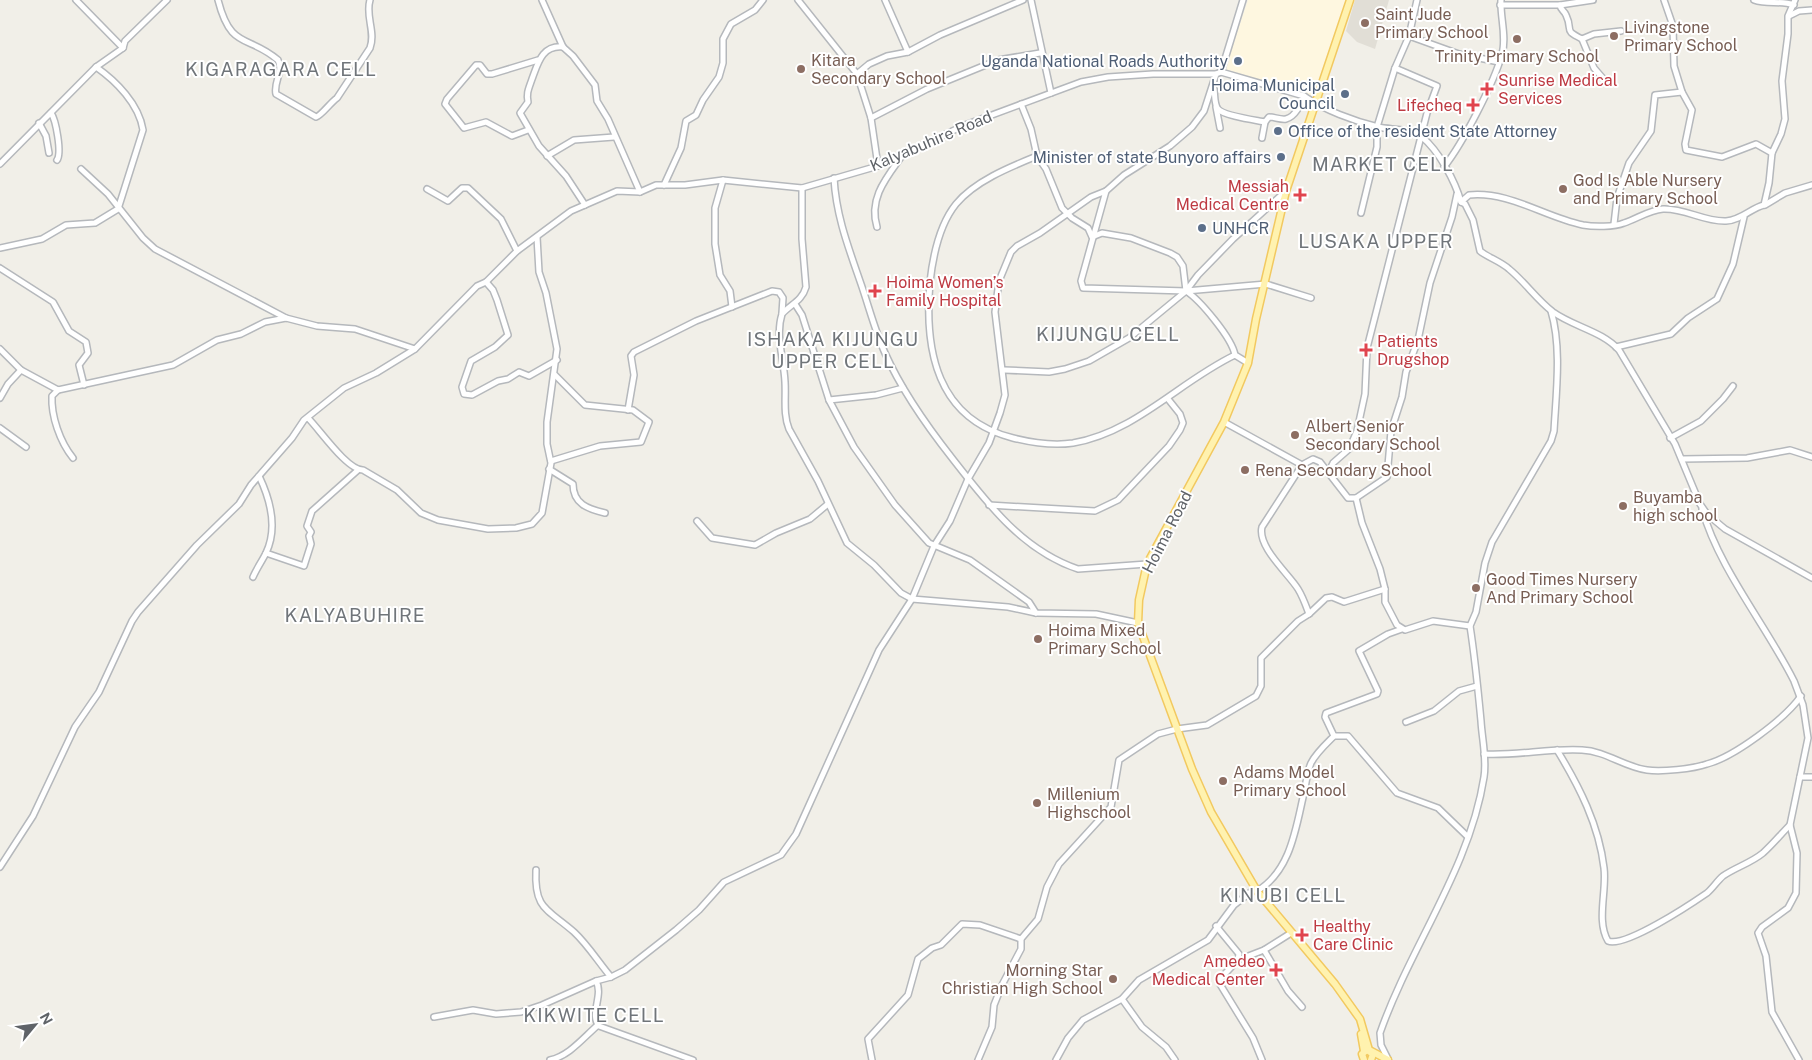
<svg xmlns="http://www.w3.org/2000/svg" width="1812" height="1060" viewBox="0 0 1812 1060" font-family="'Public Sans',sans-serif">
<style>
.commercial{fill:#fef7e0}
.education{fill:#e1ded6}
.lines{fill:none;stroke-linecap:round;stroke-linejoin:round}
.minor-casing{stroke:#b5b8bc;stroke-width:8}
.major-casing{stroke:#f2c960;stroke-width:9}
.minor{stroke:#fff;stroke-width:5}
.major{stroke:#fff2af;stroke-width:6}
.education-dot{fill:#8d6e63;stroke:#fff;stroke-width:2}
.service-dot{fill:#5c6f8a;stroke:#fff;stroke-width:2}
.health-dot{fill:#e0444e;stroke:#fff;stroke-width:2}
.labels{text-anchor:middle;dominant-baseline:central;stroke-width:4;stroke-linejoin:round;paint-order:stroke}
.education-label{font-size:16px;fill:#785e54;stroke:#fff;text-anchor:start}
.service-label{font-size:16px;fill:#4e5e75;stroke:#fff;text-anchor:end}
.health-label{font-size:16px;fill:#be3a42;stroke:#fff;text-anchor:start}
.street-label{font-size:16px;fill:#5f6368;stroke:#fff}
.quarter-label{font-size:19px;letter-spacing:1px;fill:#70757a;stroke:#fff}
</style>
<rect width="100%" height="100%" fill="#f1efe8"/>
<!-- commercial -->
<path class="commercial" d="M1248,0H1346L1313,96L1225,69Z"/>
<!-- education -->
<path class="education" d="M1355,0H1389L1375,49L1357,42L1346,31Z"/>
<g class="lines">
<!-- minor casing -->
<g class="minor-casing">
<g id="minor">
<path d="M76,0L123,48"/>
<path d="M218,0C231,51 248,34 278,60C284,72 273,82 276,94L316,117C321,116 330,103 337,98L370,48C376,32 365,16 370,0"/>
<path d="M542,0L563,47L573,56L595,85L597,101L608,119L640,192"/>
<path d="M798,0L857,74L871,118L878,166"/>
<path d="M885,0L908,52"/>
<path d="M1031,0L1051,93"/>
<path d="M1243,0L1221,72L1304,96C1324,110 1354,121 1378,127C1390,130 1412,128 1422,137C1439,151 1455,181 1461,202L1465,204L1473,220L1480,251C1487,257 1500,261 1509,269C1525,282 1537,300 1553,312C1574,327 1602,331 1619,350L1675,444L1700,504L1707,514L1725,529L1812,578"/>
<path d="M1664,0L1673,26L1674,66L1682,92L1692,110L1685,144L1686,150L1722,157L1756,144L1772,153"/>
<path d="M1754,0C1767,5 1780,0 1794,5"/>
<path d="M1500,5H1560L1593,0"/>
<path d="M1560,5C1561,11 1564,10 1566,15C1574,32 1562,29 1582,39L1594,34L1621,31"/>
<path d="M1789,16L1799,11L1812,10"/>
<path d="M1409,36L1459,54L1499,62"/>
<path d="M1582,39L1594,68L1607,83"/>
<path d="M563,47C542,45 538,63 532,79C529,88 526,93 528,102L520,113L539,146L566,176L585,205"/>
<path d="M857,74L869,64L887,56L908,52L940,35L1023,0"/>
<path d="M1214,89C1215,95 1214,104 1218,109C1224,116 1255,120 1265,122"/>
<path d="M1021,104L1031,129L1037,156L1046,169L1062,208L1072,218L1088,228L1092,237L1102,233L1131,238L1170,253L1177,257L1183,266L1186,291C1200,300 1232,338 1235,355L1248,363"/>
<path d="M1216,107L1220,128"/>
<path d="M51,113C56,120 62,153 57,160"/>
<path d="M871,118L927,89L998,60L1040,53"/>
<path d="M39,123L46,136L49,153"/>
<path d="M528,130L512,136L486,122L464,128L445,104L447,99L476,65H480L487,74H492L538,60"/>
<path d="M1262,138L1265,122L1269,117C1274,117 1281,120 1286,119C1295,117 1302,103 1304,96"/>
<path d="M547,156L574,140L614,137"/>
<path d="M1037,156C1010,167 975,181 956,204C939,225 933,255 930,282C924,351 937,419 1013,438C1033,443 1053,446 1073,443C1136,432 1180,381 1235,355"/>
<path d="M0,164L96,67L123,48L125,41L167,0"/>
<path d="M1444,167C1463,143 1494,83 1502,54C1507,37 1500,17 1501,0"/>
<path d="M81,169L108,194L143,238L155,249L286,318"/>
<path d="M834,178C836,216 849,249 861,284C869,307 875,331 885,353C902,391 926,425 952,458C987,503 1022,550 1078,569L1147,564"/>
<path d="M723,180L715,208V244L720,275L730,291L732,307"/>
<path d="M664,185L681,148L686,121L696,115L703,100L719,77L723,63V39L731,24L755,10L763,0"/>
<path d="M802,188V239L806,287C802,301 791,304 782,314C775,336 784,359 785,382C786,398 783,414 789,429L818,481L847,543L874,565L901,593L912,599L1008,607L1036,613L1096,614L1138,623"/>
<path d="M427,189L448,201L462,188H468L501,219L517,251"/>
<path d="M1106,191L1081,281L1083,288L1186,291L1266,284L1311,298"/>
<path d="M1461,202L1469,195C1510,191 1544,217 1583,225C1594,227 1614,227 1624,223C1637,219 1649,210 1663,209C1685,208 1704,222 1726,221C1742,220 1751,208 1764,205L1769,183L1772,153L1781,134L1785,119L1782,81L1788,34V16L1795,0"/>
<path d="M1765,205L1785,193L1812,185"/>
<path d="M1361,213L1377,147V127L1395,68L1409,36L1417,0"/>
<path d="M1614,224L1617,198L1629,163L1651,131L1655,95L1682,92"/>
<path d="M877,227C868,197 888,176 904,153"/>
<path d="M0,248L42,239L66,225L95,223L118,209L143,130C139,104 116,81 96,67"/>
<path d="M0,268L53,302L69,331L86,342L88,353L79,365L84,385"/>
<path d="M486,282L493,290L497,300L508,335L495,347L471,361L462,387L464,394L472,395L498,381L508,379L519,372L529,376L557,360"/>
<path d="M795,304L802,315L829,400L854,447L895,505L929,543L970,560L1029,602L1036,613"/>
<path d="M1616,347L1671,334L1688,318L1717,299L1733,264L1744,217"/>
<path d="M0,349L21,370L58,390L173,365L217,340L241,334L265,322L286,318L317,326L355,329L415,349"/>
<path d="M1004,370L1049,372L1065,369L1089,361L1129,338L1186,291L1198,275L1233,239L1286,191"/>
<path d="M58,390L52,396C51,416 60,442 73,458"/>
<path d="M0,398L8,384L21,370"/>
<path d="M829,400L876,395L903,388"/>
<path d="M628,410L634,375L631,356L634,352L696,321L772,291L779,292L783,298L782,313"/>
<path d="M308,418C320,430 347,470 363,470L397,490L421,513L438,520L488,529L516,528L532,524L542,513L551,463L547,444V422L557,349L546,293L539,272L537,237"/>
<path d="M1224,422L1302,465"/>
<path d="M0,428L26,447"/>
<path d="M1670,438L1701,421L1723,399L1733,386"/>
<path d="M1682,459L1747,458L1790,450L1812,457"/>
<path d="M551,461L600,446L641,442L649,422L633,410L585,405L555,375"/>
<path d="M549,469L573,484C573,504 588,509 605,513"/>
<path d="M1328,473L1333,463L1349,449L1357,431L1365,394L1367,348L1427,113L1437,86L1395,68"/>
<path d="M1356,498L1362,523L1380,569L1385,589V602L1397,625L1405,630L1433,621L1470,626"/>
<path d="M989,505L1095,511L1118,500L1169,446L1180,430L1183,423L1180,414L1168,399"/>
<path d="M1702,509C1719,569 1766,625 1794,681L1803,705L1808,738L1790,825L1797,853L1796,893L1788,908L1762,927L1758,933L1766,956L1772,1012L1799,1060"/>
<path d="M697,521L712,538L755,545L776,533L810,519L828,504"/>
<path d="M266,553L304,566L311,544L309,536L311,532L307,526L312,511L358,470"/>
<path d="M253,577C257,568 262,561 266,553C278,528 270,499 259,476"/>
<path d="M1309,614C1306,606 1303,597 1298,589C1289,574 1257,547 1262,527L1302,465L1313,459L1320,462L1348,498H1356L1387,477L1391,431L1402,397L1406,372L1418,340L1430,283L1452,217L1457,194"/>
<path d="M1406,722L1434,711L1459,691L1477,686"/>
<path d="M1334,736L1325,717L1326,713L1377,694L1378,691L1359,651L1388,634L1402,629"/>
<path d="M1557,750C1579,786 1599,825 1604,868C1607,891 1596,921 1608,941C1625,948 1691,904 1707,893C1713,888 1717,881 1723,876C1736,867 1751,863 1763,853C1773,844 1781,834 1790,825"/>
<path d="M1484,754C1517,756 1549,748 1582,750C1606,751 1624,767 1647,770C1661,772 1693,769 1707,764C1734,757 1785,719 1801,696"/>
<path d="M1800,777H1812"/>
<path d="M0,867L33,816L75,727L99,692L132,621L138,612L197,545L239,504L251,485L292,438L304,420L344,388L376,373L415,349L477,286L486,282L517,251L571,211L617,191L640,192L656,185H685L723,180L802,188L878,166L965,125L1081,82L1108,77L1153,74H1216L1221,72"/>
<path d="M536,870C534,910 548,909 574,932C588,945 599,963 611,977"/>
<path d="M1257,891C1291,871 1296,827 1304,793C1306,784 1307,772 1311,763C1316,753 1326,744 1334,736H1348L1397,793L1438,808L1467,836"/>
<path d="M1216,926L1239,954L1238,960L1264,950L1291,933"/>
<path d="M1264,950L1288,991L1302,1007"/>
<path d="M1238,960L1218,981L1253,1038L1262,1060"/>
<path d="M596,981C604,995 589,1014 599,1026L693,1060"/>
<path d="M1122,999L1142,1027L1166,1047L1175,1060"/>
<path d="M434,1017L473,1010L496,1014L521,1012L542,1005L596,981L611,977L625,970L676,930L699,910L724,882L781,855L796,834L879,650L912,599L934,546L950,521L968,479L989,443L1000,413L1005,395L995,312L999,281L1011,252L1017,246L1040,233L1091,197L1106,191L1124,175L1170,146L1192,127L1204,111L1216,74"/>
<path d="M1388,1059L1381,1045L1380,1033C1410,947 1470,868 1484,777C1487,759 1482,739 1481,721C1478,689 1475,658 1470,626L1476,612L1485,563L1492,542L1551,441L1554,431C1556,394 1562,347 1551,311"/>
<path d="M550,1060C569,1056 583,1038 598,1025"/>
<path d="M872,1060L868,1039L908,995L918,959L932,948L941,945L962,924L980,925L1021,939"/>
<path d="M978,1060L992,1027L994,1005L1002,985L1021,949V939L1038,919L1047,887L1059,864L1111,807L1119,760L1158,734L1177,729L1207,725L1256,696L1261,686V658L1298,621L1309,614L1326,598L1332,597L1344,602L1385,589"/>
<path d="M1056,1060L1068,1038L1083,1020L1122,999L1139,980L1208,940L1234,905L1256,888"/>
</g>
</g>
<!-- major casing -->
<g class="major-casing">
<g id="major">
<path d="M1350,0L1286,191L1256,319L1248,363L1224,422L1147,564L1139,600L1138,623L1192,769L1211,812L1257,891L1335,984L1360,1019L1369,1050"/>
<path d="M1361,1034L1364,1051"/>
<path d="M1371,1051L1388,1060"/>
<path d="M1364,1060L1362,1054L1367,1050L1373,1054L1371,1060"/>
</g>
</g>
<!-- minor -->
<use href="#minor" class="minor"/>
<!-- major -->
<use href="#major" class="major"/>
</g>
<!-- markers -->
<g class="education-dot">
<circle cx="1365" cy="23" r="5"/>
<circle cx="1614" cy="36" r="5"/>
<circle cx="1517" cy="39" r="5"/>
<circle cx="801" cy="69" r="5"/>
<circle cx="1563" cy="189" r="5"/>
<circle cx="1295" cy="435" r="5"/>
<circle cx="1245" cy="470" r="5"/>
<circle cx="1623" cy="506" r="5"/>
<circle cx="1476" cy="588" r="5"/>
<circle cx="1038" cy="639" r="5"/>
<circle cx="1223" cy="781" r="5"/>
<circle cx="1037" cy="803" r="5"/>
<circle cx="1113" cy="979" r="5"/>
</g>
<g class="service-dot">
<circle cx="1238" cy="61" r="5"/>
<circle cx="1345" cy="94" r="5"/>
<circle cx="1278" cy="131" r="5"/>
<circle cx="1281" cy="157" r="5"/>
<circle cx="1202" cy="228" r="5"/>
</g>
<g class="health-dot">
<path d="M1484.5 81.5h5v5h5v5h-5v5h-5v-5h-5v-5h5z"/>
<path d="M1470.5 97.5h5v5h5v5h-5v5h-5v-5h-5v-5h5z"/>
<path d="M1297.5 187.5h5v5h5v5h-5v5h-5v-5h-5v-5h5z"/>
<path d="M872.5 283.5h5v5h5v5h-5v5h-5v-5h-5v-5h5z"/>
<path d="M1363.5 342.5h5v5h5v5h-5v5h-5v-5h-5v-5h5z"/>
<path d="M1299.5 927.5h5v5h5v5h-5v5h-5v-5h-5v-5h5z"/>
<path d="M1273.5 962.5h5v5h5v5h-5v5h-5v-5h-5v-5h5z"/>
</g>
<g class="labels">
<!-- education labels -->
<g class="education-label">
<text x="1375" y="14">Saint Jude<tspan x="1375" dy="18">Primary School</tspan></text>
<text x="1624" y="27">Livingstone<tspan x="1624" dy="18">Primary School</tspan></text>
<text x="1517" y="56" text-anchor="middle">Trinity Primary School</text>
<text x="811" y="60">Kitara<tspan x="811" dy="18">Secondary School</tspan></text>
<text x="1573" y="180">God Is Able Nursery<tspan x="1573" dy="18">and Primary School</tspan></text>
<text x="1305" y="426">Albert Senior<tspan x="1305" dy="18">Secondary School</tspan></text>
<text x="1255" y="470">Rena Secondary School</text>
<text x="1633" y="497">Buyamba<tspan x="1633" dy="18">high school</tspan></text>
<text x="1486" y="579">Good Times Nursery<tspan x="1486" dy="18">And Primary School</tspan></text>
<text x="1048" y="630">Hoima Mixed<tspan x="1048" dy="18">Primary School</tspan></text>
<text x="1233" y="772">Adams Model<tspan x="1233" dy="18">Primary School</tspan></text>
<text x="1047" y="794">Millenium<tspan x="1047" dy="18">Highschool</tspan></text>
<text x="1103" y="970" text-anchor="end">Morning Star<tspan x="1103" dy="18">Christian High School</tspan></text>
</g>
<!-- service labels -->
<g class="service-label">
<text x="1228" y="61">Uganda National Roads Authority</text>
<text x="1335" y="85">Hoima Municipal<tspan x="1335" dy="18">Council</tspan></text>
<text x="1288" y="131" text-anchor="start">Office of the resident State Attorney</text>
<text x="1271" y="157">Minister of state Bunyoro affairs</text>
<text x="1212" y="228" text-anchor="start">UNHCR</text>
</g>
<!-- health labels -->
<g class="health-label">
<text x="1498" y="80">Sunrise Medical<tspan x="1498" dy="18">Services</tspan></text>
<text x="1462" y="105" text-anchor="end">Lifecheq</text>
<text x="1289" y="186" text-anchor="end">Messiah<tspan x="1289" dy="18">Medical Centre</tspan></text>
<text x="886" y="282">Hoima Women’s<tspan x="886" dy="18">Family Hospital</tspan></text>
<text x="1377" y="341">Patients<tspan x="1377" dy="18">Drugshop</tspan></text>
<text x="1313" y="926">Healthy<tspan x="1313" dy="18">Care Clinic</tspan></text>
<text x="1265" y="961" text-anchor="end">Amedeo<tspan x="1265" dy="18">Medical Center</tspan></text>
</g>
<!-- street labels -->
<g class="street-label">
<text transform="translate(931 141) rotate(-23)">Kalyabuhire Road</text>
<text transform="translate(1167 532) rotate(-63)">Hoima Road</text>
</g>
<!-- quarter labels -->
<g class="quarter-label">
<text x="281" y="69">KIGARAGARA CELL</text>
<text x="1383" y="164">MARKET CELL</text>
<text x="1376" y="241">LUSAKA UPPER</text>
<text x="1108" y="334">KIJUNGU CELL</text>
<text x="833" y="339">ISHAKA KIJUNGU<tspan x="833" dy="22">UPPER CELL</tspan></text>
<text x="355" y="615">KALYABUHIRE</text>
<text x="1283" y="895">KINUBI CELL</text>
<text x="594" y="1015">KIKWITE CELL</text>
</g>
</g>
<!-- north arrow -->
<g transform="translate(35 1025) rotate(61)" stroke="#ffffff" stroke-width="4" paint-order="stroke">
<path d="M0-4L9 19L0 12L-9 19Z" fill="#5f6368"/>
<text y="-8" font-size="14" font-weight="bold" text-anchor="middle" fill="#5f6368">N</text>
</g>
</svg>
